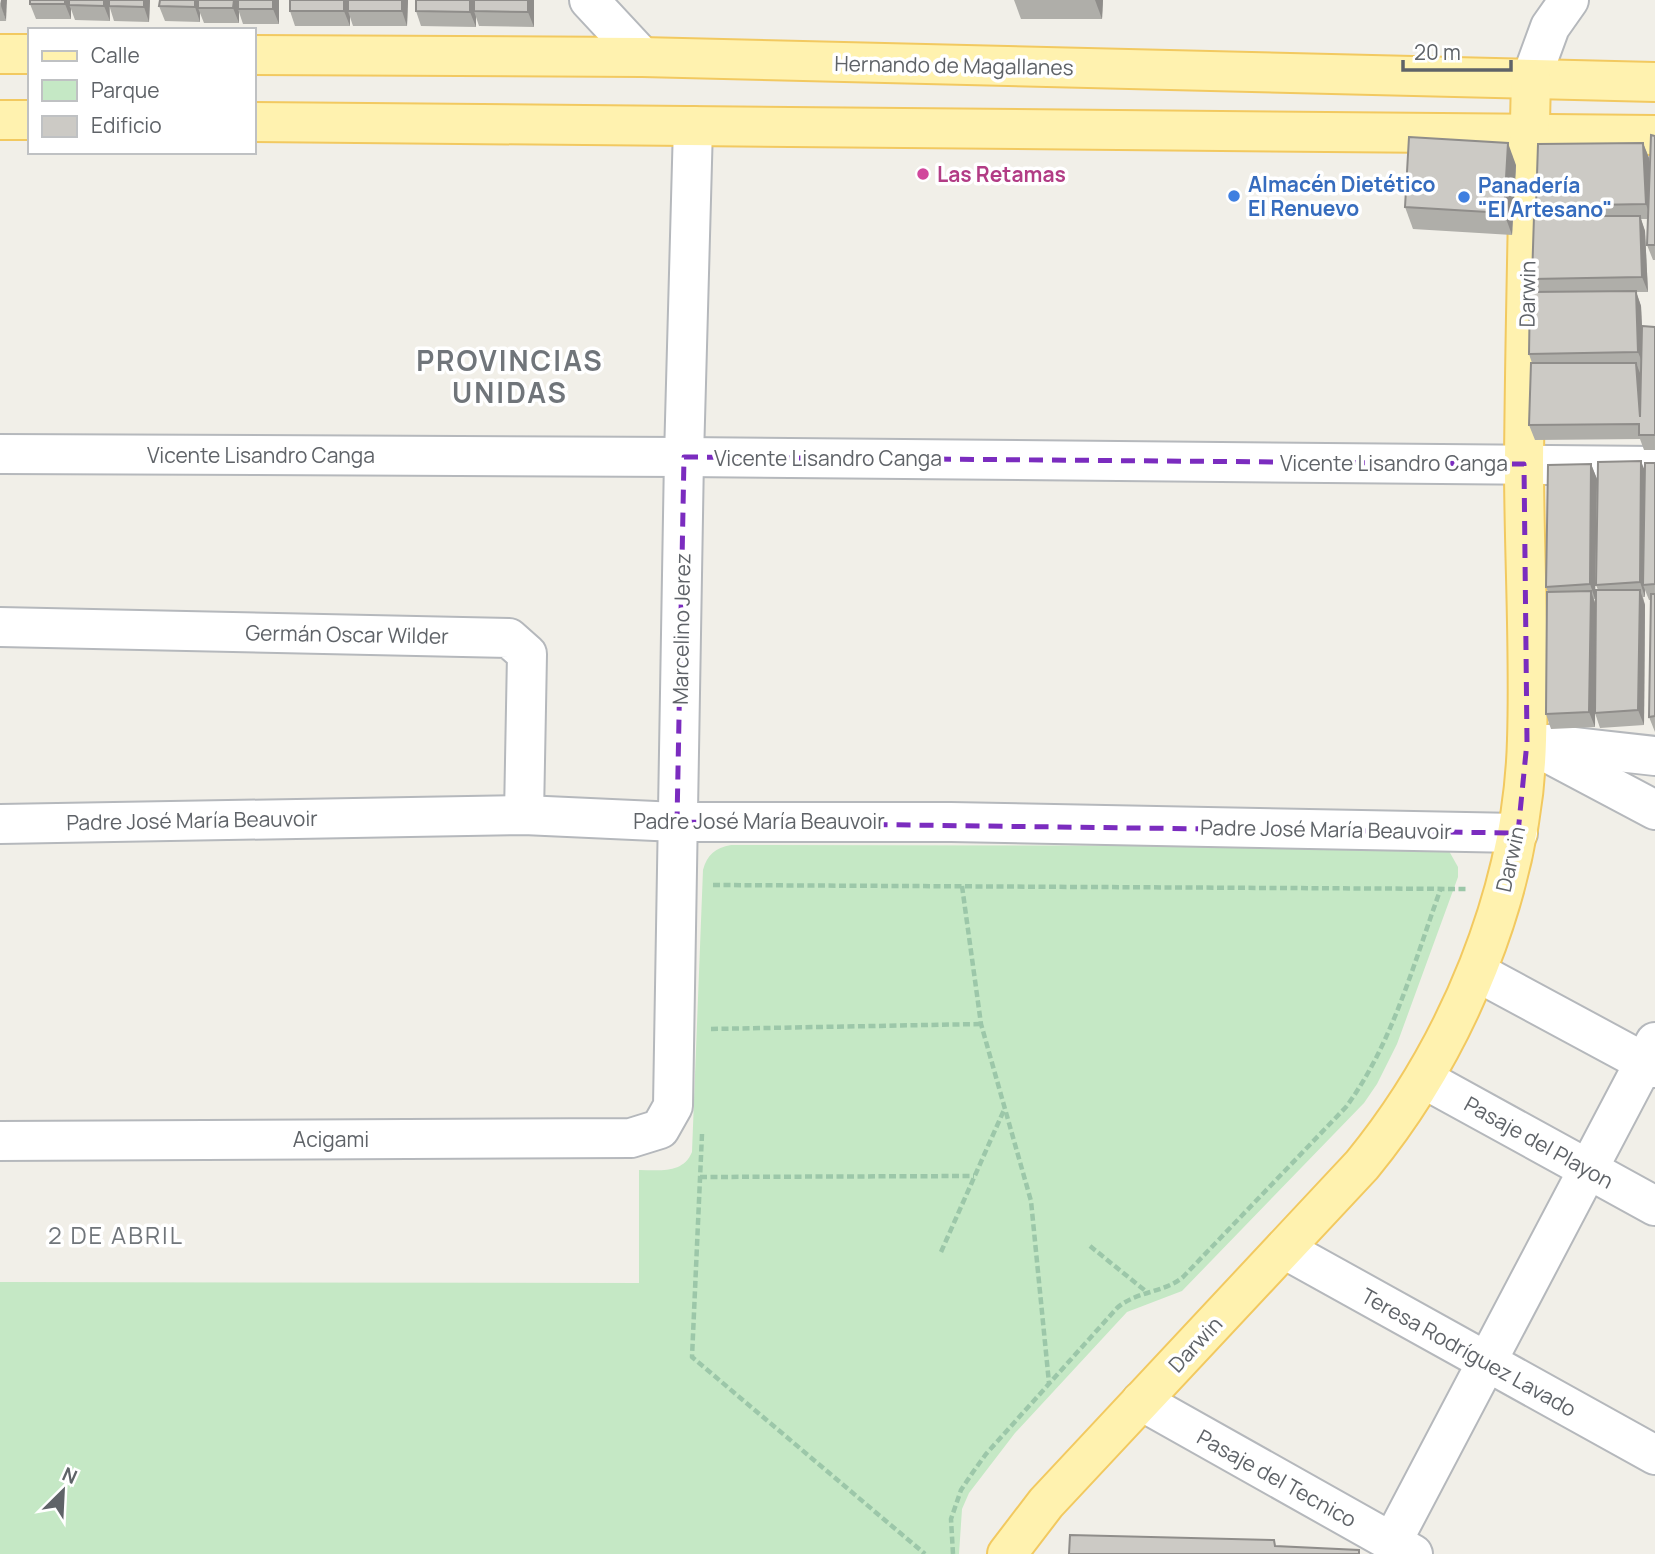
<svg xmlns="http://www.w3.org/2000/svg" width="1655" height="1554" viewBox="0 0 1655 1554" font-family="Manrope,sans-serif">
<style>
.green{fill:#c5e8c5}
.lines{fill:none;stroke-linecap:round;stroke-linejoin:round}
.minor-casing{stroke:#b5b8bc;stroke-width:42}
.major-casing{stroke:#f2c960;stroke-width:42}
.path{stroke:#9cc7a9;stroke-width:4.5;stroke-dasharray:7 3.5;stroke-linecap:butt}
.minor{stroke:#fff;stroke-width:38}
.major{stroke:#fff2af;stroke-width:38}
.wall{fill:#afaea9}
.shaded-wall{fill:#8f8d8a}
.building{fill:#cccac5;stroke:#8f8d8a;stroke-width:2}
.marked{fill:none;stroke:#7b2cbf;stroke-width:5;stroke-dasharray:14 9;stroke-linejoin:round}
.hotel-dot{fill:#d1479c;stroke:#fff;stroke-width:2.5}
.shop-dot{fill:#3f7fe0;stroke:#fff;stroke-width:2.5}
.labels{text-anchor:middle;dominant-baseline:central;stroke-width:7;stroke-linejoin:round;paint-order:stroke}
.street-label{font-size:21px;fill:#5f6368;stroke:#fff}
.hotel-label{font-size:21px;font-weight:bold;fill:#b23c85;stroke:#fff;text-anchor:start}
.shop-label{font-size:21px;font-weight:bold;fill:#366cbe;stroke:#fff;text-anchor:start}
.quarter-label{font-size:24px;letter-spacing:2px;fill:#70757a;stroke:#fff}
.district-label{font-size:28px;font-weight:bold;letter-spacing:2px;fill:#70757a;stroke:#fff}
</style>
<rect width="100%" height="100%" fill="#f1efe8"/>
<!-- green -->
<path class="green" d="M731,845L1430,846L1449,851L1458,867V877L1397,1044L1377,1084L1364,1103L1182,1291L1127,1312L1015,1433L969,1493L962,1509L959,1554H0V1282L639,1283V1170C660,1170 683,1174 692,1152L703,870C707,855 715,848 731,845Z"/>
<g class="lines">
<!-- minor casing -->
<g class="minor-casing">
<g id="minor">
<path d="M589,0L642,57"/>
<path d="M1531,79L1550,27L1569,0"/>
<path d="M0,454L684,457L1655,466"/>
<path d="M0,627L509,638L527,654L524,815"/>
<path d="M1527,742L1655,810"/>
<path d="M1547,744L1655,756"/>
<path d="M0,824L524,815L677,822H951L1518,833"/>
<path d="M1477,972L1655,1068"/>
<path d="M1424,1079L1655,1206"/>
<path d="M0,1141L631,1138L660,1129L673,1106L684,457L693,126"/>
<path d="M1284,1249L1655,1455"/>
<path d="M1141,1401L1413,1554"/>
<path d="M1392,1542L1655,1042"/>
</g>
</g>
<!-- major casing -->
<g class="major-casing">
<g id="major">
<path d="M0,54H30"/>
<path d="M254,55L642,57L1655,82"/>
<path d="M0,120H30"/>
<path d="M254,122L1655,135"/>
<path d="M1007,1554L1046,1503L1362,1165C1457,1049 1523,891 1527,740C1530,648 1524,555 1524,463C1525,335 1528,207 1531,79"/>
</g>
</g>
<!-- path -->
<g class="path">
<path d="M713,885L1467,889"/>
<path d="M962,886L981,1024L1031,1201L1049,1383"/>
<path d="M711,1029L981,1024"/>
<path d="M702,1134L692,1357L925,1554"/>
<path d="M700,1177L974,1176"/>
<path d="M1090,1246L1148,1293"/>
<path d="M941,1252L1004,1110"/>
<path d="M953,1554L951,1519L961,1490L973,1472L986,1454L1117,1308C1136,1291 1164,1293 1183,1277L1346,1107C1393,1043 1414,962 1441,888"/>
</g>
<!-- minor -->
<use href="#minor" class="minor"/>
<!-- major -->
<use href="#major" class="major"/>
</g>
<!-- wall -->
<g class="wall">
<path d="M0,0L6,21H0Z"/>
<path d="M150,0L149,22L114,21L110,8V21L75,20L71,9V19H36L30,4Z"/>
<path d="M279,0V24H243L239,12V23H204L200,13V22L165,21L159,6Z"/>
<path d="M408,0L407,26H353L350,17V26H295L290,11Z"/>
<path d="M416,0H534V27L479,26L476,17V27L421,26L416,11Z"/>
<path d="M1014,0H1103L1102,19H1021Z"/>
<path d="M1655,136V260H1653L1647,245L1648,219H1641L1645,231L1648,292H1636L1641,306L1642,329L1655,327V450H1644L1640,439L1535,440L1529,425L1532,363L1529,354L1537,292L1532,279L1540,216L1536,206L1643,143L1649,158L1650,178Z"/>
<path d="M1516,165L1512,235L1413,229L1405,207Z"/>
<path d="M1655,463V732L1649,717L1651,600H1649L1645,590V597H1643L1645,605L1644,725L1600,728L1595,713V727L1551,729L1546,714L1548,592L1546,587L1591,464L1597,479L1595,599H1594L1596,605L1598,590L1596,585L1645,470Z"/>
</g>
<!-- shaded-wall -->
<g class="shaded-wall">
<path d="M1,0H7L6,21L1,6Z"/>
<path d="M65,0H71L69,5L71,9V19L65,4Z"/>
<path d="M104,0H110L109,6L110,21L104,6Z"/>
<path d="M144,0H150L149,22L144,7Z"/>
<path d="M195,0H200L198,8L200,13V22L195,7Z"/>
<path d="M234,0H239L238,9L239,12V23L233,8Z"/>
<path d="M273,0H279V24L273,9Z"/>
<path d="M344,0H350L348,11L350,17V26L344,11Z"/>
<path d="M402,0H408L407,26L402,11Z"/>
<path d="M470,0H476L474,11L476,17V27L470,12Z"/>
<path d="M528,0H534V27L528,12Z"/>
<path d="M1095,0H1103L1102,19Z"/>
<path d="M1508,143L1516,165L1512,235L1504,213Z"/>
<path d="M1643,143L1649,158L1651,219L1646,204Z"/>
<path d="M1640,216L1645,231L1648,292L1642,277Z"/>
<path d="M1636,291L1641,306L1644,367L1638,352Z"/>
<path d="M1636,363L1642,378L1640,417Z"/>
<path d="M1641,461L1647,476L1643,585L1645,590V597L1640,582Z"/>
<path d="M1591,464L1597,479L1595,599L1590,584Z"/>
<path d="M1640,590L1645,605L1644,725L1638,710Z"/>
<path d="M1591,591L1596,606L1595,727L1589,712Z"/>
</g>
<!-- building -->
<g class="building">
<rect x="30" y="0" width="35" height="4"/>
<path d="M69,0H104V6L69,5Z"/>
<path d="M109,0H144V7L109,6Z"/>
<path d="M160,0H195V7L159,6Z"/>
<path d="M198,0H234L233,8H198Z"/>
<rect x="238" y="0" width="35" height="9"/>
<rect x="290" y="0" width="54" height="11"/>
<rect x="348" y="0" width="54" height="11"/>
<path d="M416,0H470V12L416,11Z"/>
<path d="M474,0H528V12L474,11Z"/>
<path d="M1651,135L1655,136V245H1647Z"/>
<path d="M1409,137L1508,143L1504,213L1405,207Z"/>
<path d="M1643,143L1646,204L1536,206L1538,144Z"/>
<path d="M1534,216H1640L1642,277L1532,279Z"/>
<path d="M1636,291L1638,352L1529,354L1530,292Z"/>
<path d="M1642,326L1655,327V435H1639V424L1529,425L1531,363H1636L1640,417Z"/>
<path d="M1641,461L1640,582L1596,585L1598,462Z"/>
<path d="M1645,463H1655V584L1643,585Z"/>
<path d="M1591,464L1590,584L1546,587L1548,465Z"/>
<path d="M1596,590H1640L1638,710L1595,713Z"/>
<path d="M1591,591L1589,712L1546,714L1547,592Z"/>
<path d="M1651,594H1655V716L1649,717Z"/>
<path d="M1070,1535L1274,1540L1275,1546L1359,1550V1554H1069Z"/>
</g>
<!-- marked area -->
<path class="marked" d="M684,457L1524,464L1527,742L1518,833L677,822Z"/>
<!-- markers -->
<circle class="hotel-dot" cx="923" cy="174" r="7"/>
<g class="shop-dot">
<circle cx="1234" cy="196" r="7"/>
<circle cx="1464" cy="197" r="7"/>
</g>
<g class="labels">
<!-- street labels -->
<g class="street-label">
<text transform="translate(954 65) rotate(1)">Hernando de Magallanes</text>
<text transform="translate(1527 294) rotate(-89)">Darwin</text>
<text x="261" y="455">Vicente Lisandro Canga</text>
<text x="828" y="458">Vicente Lisandro Canga</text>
<text x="1394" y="463">Vicente Lisandro Canga</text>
<text transform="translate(681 629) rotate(-89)">Marcelino Jerez</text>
<text transform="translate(347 634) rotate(1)">Germán Oscar Wilder</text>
<text transform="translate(192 820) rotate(-1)">Padre José María Beauvoir</text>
<text x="759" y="821">Padre José María Beauvoir</text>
<text transform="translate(1326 829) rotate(1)">Padre José María Beauvoir</text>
<text transform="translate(1510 859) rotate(-77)">Darwin</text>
<text x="331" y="1139">Acigami</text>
<text transform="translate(1539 1142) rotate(29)">Pasaje del Playon</text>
<text transform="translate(1195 1344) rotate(-47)">Darwin</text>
<text transform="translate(1469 1352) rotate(29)">Teresa Rodríguez Lavado</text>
<text transform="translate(1277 1478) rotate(29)">Pasaje del Tecnico</text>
</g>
<!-- hotel labels -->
<g class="hotel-label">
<text x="937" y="174">Las Retamas</text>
</g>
<!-- shop labels -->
<g class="shop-label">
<text x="1248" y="184">Almacén Dietético<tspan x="1248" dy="24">El Renuevo</tspan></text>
<text x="1478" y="185">Panadería<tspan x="1478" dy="24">"El Artesano"</tspan></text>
</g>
<!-- quarter labels -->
<g class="quarter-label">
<text x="116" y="1234">2 DE ABRIL</text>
</g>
<!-- district labels -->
<g class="district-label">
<text x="510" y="360">PROVINCIAS<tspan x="510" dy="32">UNIDAS</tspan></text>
</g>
</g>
<!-- legend -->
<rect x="28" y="28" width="228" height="126" fill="#ffffff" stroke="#bfc1c3" stroke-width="2"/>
<rect x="42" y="51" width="35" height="10" fill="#fff2af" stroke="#bfc1c3" stroke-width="2"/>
<text x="91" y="63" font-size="21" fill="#5f6368">Calle</text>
<rect x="42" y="80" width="35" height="21" fill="#c5e8c5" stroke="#bfc1c3" stroke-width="2"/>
<text x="91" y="98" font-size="21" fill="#5f6368">Parque</text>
<rect x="42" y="116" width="35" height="21" fill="#cccac5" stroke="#bfc1c3" stroke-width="2"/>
<text x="91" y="133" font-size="21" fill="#5f6368">Edificio</text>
<!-- north arrow -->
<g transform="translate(63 1491) rotate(24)" stroke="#ffffff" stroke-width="5" paint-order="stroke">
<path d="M0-5L12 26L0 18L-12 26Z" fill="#5f6368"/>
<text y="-10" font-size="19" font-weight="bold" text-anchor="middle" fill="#5f6368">N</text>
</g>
<!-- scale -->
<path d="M1403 60v10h108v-10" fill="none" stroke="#5f6368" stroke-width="3.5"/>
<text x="1414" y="60" font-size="21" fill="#5f6368" stroke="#ffffff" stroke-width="5" paint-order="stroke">20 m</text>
</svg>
